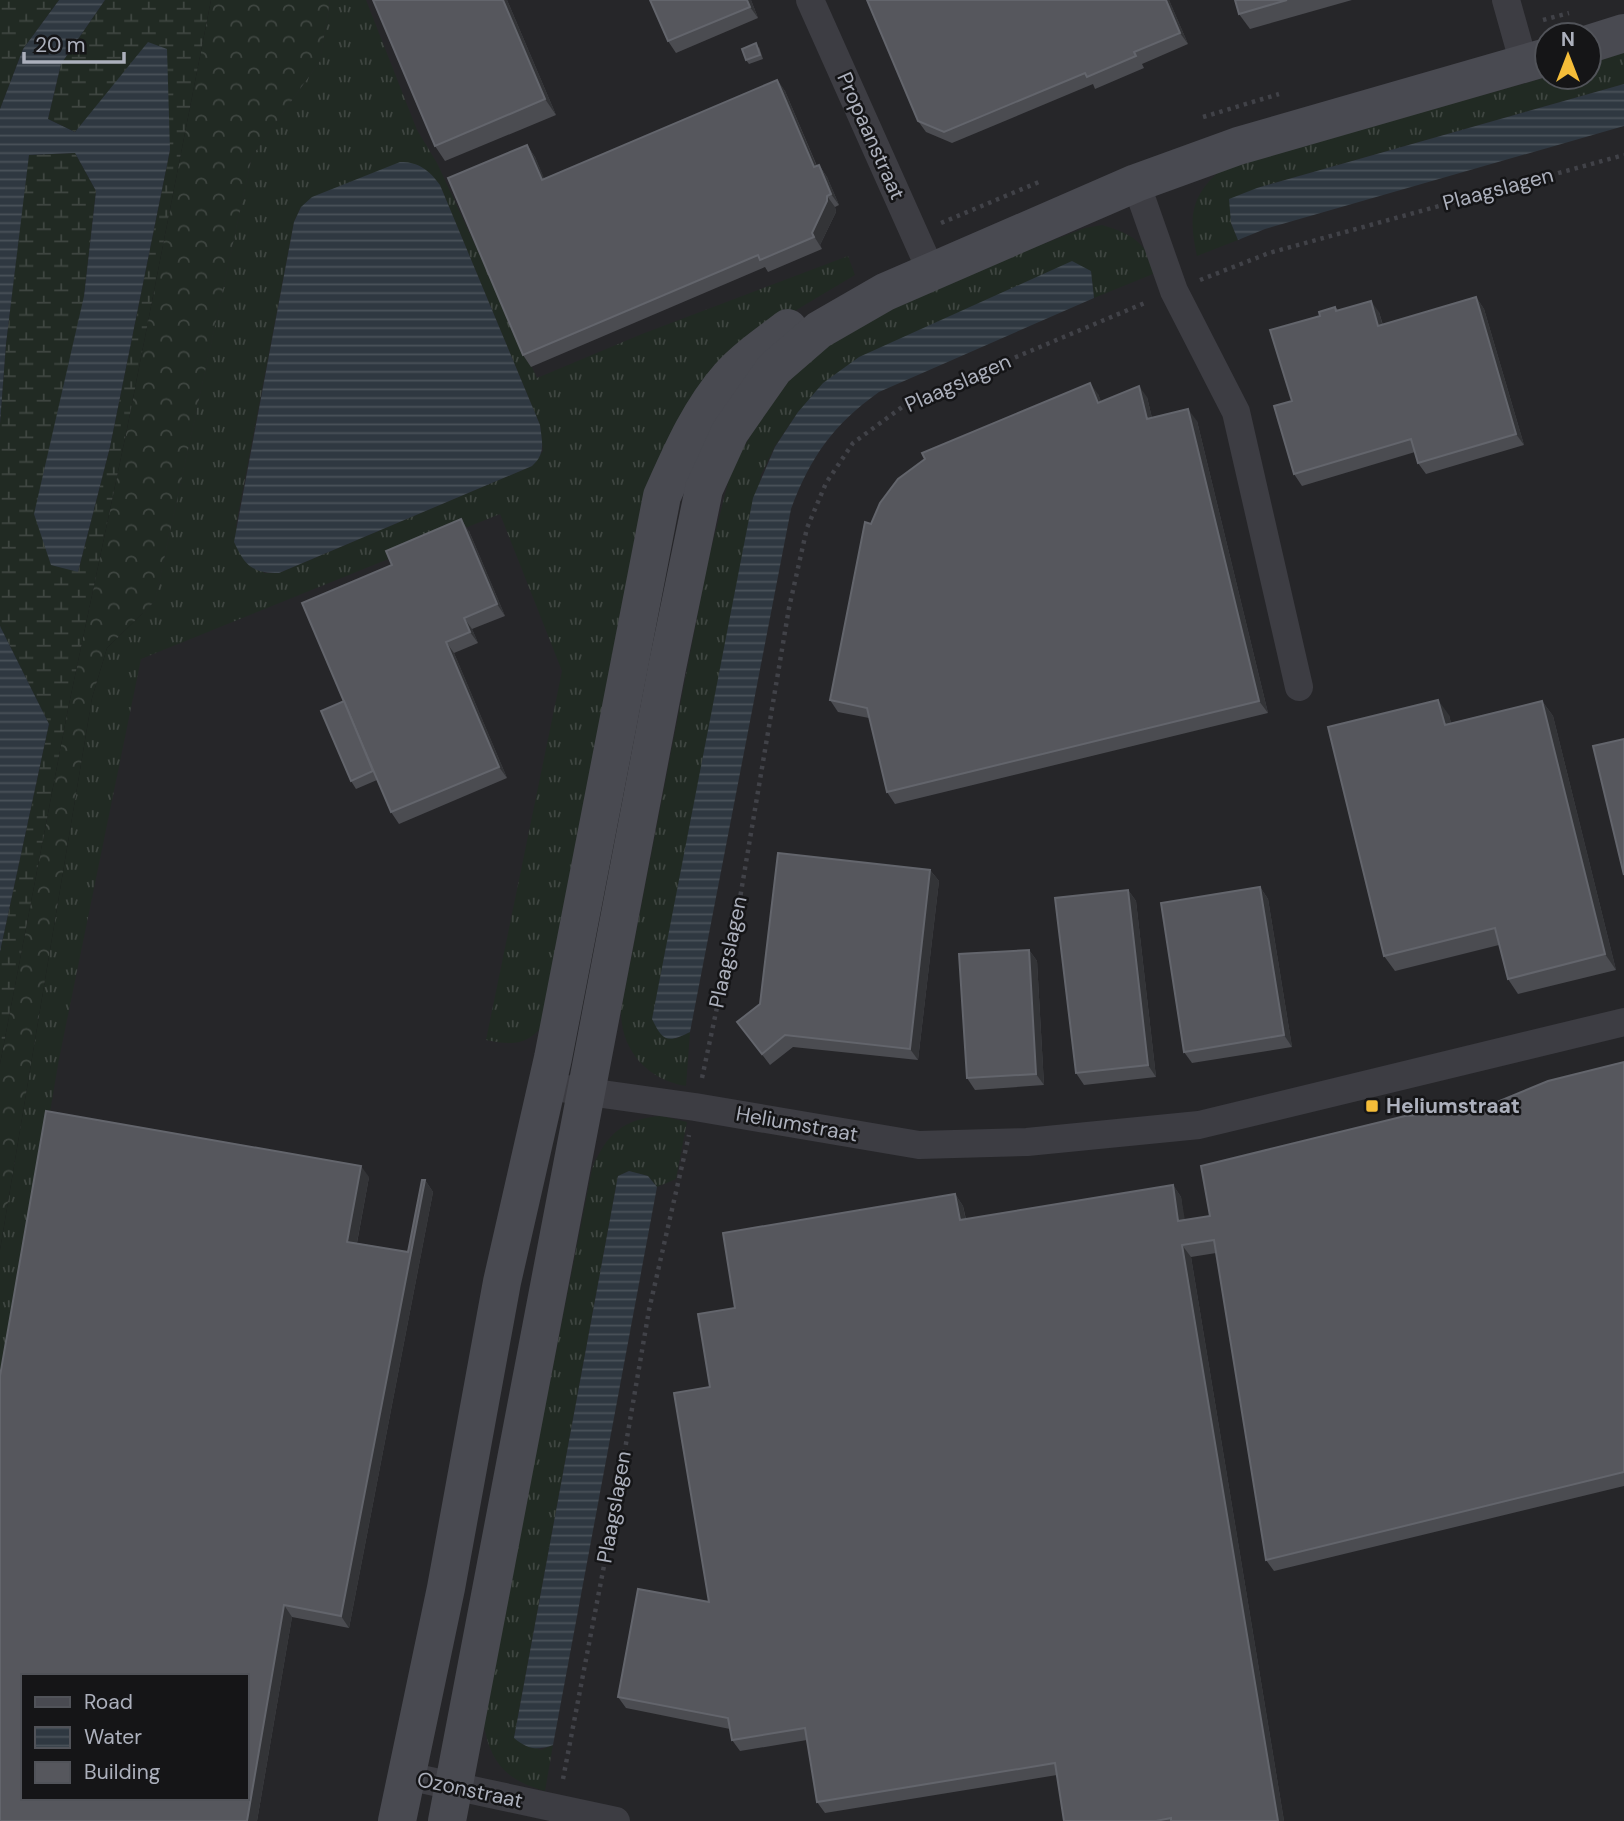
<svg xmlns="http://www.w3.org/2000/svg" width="1624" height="1821" viewBox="0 0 1624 1821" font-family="'DM Sans',sans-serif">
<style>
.built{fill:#262629;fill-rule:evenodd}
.grass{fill:url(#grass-tufts);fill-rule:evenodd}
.forest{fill:url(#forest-crowns)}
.wetland{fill:url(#wetland-marsh)}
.water{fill:url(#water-rules)}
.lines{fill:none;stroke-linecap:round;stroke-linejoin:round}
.path{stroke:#414248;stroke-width:4.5;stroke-dasharray:3.5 5;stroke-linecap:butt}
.street{stroke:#3d3d43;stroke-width:28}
.secondary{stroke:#494a51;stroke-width:38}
.wall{fill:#4b4c51}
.shaded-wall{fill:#333437}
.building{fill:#56575d;stroke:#63656c;stroke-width:2;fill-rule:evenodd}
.poi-dot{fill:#f5bd39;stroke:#151517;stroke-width:2.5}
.labels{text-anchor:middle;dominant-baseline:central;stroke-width:5;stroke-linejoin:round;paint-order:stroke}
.street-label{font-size:21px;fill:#acb0bc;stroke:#151517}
.poi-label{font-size:21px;font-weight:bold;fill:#acb0bc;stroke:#151517;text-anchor:start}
</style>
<defs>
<pattern id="grass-tufts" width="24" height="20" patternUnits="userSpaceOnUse" patternTransform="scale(1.75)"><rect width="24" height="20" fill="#212a23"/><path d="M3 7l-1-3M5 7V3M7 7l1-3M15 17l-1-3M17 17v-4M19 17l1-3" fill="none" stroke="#3f4641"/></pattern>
<pattern id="forest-crowns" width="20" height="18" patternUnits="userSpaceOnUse" patternTransform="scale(1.75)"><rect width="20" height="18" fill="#212a23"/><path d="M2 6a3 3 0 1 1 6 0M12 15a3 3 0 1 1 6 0" fill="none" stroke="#3f4641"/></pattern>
<pattern id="wetland-marsh" width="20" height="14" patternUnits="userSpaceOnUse" patternTransform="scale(1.75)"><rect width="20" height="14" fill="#212a23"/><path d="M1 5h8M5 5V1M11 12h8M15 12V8" fill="none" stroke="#3f4641"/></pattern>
<pattern id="water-rules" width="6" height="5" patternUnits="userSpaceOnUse" patternTransform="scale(1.75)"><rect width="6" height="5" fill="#2f3841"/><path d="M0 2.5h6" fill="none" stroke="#4a525a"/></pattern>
</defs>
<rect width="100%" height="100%" fill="#1a1a1c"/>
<!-- built -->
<path class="built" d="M264,0H1624V1821H0V1335ZM1547,35H1589V77H1547ZM23,1676H247V1798H23Z"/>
<!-- grass -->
<g class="grass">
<path d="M330,0H366L417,130L437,163L537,378L642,334L848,256L855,275L798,309L749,343L711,379L546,1021C529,1045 514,1046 486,1040L562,671L500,514L141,659L59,1059L0,1408V1250L92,698L107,648L155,601L252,156L320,61ZM440,185L540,425L543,451L532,466L279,573H264L236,526L294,222L301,207Z"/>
<path d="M1624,50V84L1257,188L1231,223L1238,240L1197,256C1188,216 1191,195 1223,168L1547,77H1589V60Z"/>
<path d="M1102,225C1132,234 1139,239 1156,265L1153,274L1094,298L1091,271L798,412L775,446L761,475L675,1039L690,1032L686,1086C647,1080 620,1049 621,1010L708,561L732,467L774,396L811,358L848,330L953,278L1085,228Z"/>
<path d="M662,1116L687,1122L676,1179L657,1187L648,1176L629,1171L618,1176L514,1738L541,1750L553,1745L545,1791C505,1780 490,1762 483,1721L592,1169C606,1134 624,1118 662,1116Z"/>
</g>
<!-- forest -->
<path class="forest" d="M211,0H330L320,61L252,156L155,601L107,648L92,698L0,1250V1064L68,709L127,429Z"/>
<!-- wetland -->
<g class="wetland">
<path d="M0,0H59L23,49L0,109Z"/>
<path d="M105,0H211L127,429L68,709L0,1064V952L49,724L0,626V424L6,344L27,167L29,155L75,153L96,191L84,296L78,572L110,447L170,150L95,109L75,132L48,119L61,64Z"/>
</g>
<!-- water -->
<g class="water">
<path d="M59,0H105L61,64L48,119L75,132L148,42L167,49L170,150L110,447L78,572L51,565L34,514L84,296L96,191L75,153L29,155L6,344L0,424V109L23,49Z"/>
<path d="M1624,84V126L1265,229L1238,240L1231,223L1229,199L1257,188Z"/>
<path d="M400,162C419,162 429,170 440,185L540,425C542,442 546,454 532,466L279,573C252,573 245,566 234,542L294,222L301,207L312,197Z"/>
<path d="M1072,261L1091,271L1094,298L879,392C833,425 811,456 791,509L690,1032C668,1043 663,1042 652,1019L753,498L775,447L798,412L823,383L859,357Z"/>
<path d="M0,626L49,724L0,952Z"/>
<path d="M629,1171L648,1176L657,1187L553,1745C537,1751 527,1749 514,1738L618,1176Z"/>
</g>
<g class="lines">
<!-- path -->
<g class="path">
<path d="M1543,20L1569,13"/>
<path d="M1203,117L1279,94"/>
<path d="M941,223L1039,182"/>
<path d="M1200,280L1269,253L1624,155"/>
<path d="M702,1078L739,904L789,608L807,528L826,483L853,443L909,402L1147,302"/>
<path d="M563,1779L613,1519L649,1310L689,1135"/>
</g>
<!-- street -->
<g class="street">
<path d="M810,0L931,271"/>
<path d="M1506,0L1524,64"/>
<path d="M1136,183L1174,291L1236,412L1299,687"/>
<path d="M567,1089L695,1107L919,1145L1027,1142L1199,1125L1624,1022"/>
<path d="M407,1776L616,1821"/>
</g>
<!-- secondary -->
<g class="secondary">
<path d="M1589,44L1624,33"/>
<path d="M397,1821L446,1588L502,1282L553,1058L662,496C680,456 699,411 729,377C746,358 768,343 788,328"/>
<path d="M447,1821L667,668L704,489L730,432L774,369L819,330L885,292L1136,183L1238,146L1547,57"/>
</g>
</g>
<!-- wall -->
<g class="wall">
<path d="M373,0H507L556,115L445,161L435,146Z"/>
<path d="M751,0L758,18L676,53L668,41Z"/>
<path d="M867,0H1169L1188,44L1142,64L1144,68L1095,89L1093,84L952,143L926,132L918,121Z"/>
<path d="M1235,0H1352L1250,29L1239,14Z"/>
<path d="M759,47L763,59L749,64L746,60Z"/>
<path d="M777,80L785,91L817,166L819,165L827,177L839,205L835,207L836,212L820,245L822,249L768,272L765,267L531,367L523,355L527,145L535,157L544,179Z"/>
<path d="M1476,297L1484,309L1524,445L1426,474L1418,463L1415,452L1302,486L1294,474L1292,401L1320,316L1335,307L1338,310L1379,312L1383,325Z"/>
<path d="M1098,394L1101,402L1147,397L1152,418L1197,421L1268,713L895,804L887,792L869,718L838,712L830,700L871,524L925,459Z"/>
<path d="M469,531L505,616L472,629L478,643L454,653L507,778L399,824L391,812L377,780L356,789L351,781L344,701Z"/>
<path d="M1542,701L1553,716L1616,970L1518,994L1508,979L1499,945L1395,971L1384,956L1449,715L1451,723Z"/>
<path d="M930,870L939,881L918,1060L793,1047L770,1065L737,1022Z"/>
<path d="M1260,887L1268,899L1292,1047L1192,1063L1184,1052Z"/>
<path d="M1128,890L1136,901L1156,1077L1084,1085L1076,1073Z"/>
<path d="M1029,950L1037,961L1044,1085L975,1090L967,1078Z"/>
<path d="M1624,1062V1486L1274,1571L1266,1560L1216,1253L1191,1257L1284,1821H1064L1057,1775L825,1813L817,1802L807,1740L740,1751L732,1740L730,1729L626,1708L618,1697L709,1602L710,1387L735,1308L955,1194L963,1206L966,1219L1173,1185L1181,1197L1184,1220L1210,1216L1458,1112L1472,1109L1483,1101L1486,1105Z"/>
<path d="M369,1177L357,1243L408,1252L425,1180L433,1192L349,1628L292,1617L257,1821H0Z"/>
</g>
<!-- shaded-wall -->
<g class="shaded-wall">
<path d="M503,0H507L556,115L545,99Z"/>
<path d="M747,0H751L758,18L750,7Z"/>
<path d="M1166,0H1169L1188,44L1180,33Z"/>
<path d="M777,80L785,91L822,179L814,167Z"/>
<path d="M527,145L535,157L550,192L542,180Z"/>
<path d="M819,165L827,177L839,205L831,194Z"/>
<path d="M827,196L835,207L836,212L820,245L822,249L812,233Z"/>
<path d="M1476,297L1484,309L1524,445L1516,434Z"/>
<path d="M1371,301L1379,312L1386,338L1378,326Z"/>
<path d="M1090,383L1098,394L1107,415L1098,403Z"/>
<path d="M1139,386L1147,397L1155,431L1147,419Z"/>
<path d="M1188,409L1197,421L1268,713L1259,701Z"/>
<path d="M461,519L469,531L505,616L497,604Z"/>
<path d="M464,618L472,629L478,643L470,632Z"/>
<path d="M446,642L454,653L507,778L499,767Z"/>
<path d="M1438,700L1449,715L1455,740L1445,725Z"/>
<path d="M1542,701L1553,716L1616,970L1605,954Z"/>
<path d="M930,870L939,881L918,1060L910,1049Z"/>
<path d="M1260,887L1268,899L1292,1047L1284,1035Z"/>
<path d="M1128,890L1136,901L1156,1077L1148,1065Z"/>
<path d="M1029,950L1037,961L1044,1085L1036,1074Z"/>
<path d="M361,1166L369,1177L355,1253L347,1242Z"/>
<path d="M425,1180L433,1192L349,1628L341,1616Z"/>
<path d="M1173,1185L1181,1197L1187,1232L1178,1221Z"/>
<path d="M955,1194L963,1206L968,1232L960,1220Z"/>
<path d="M1182,1245L1191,1257L1284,1821H1278Z"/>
<path d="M284,1605L292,1617L257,1821H247Z"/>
</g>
<!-- building -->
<g class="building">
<path d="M373,0H503L545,99L435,146Z"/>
<path d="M650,0H747L750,7L668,41Z"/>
<path d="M867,0H1166L1180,33L1134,52L1136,56L1087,77L1085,73L944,132L918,121Z"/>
<path d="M1235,0H1287L1239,14Z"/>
<path d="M756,43L760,55L746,60L742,49Z"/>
<path d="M777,80L814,167L819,165L831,194L827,196V201L812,233L814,237L760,260L758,255L523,355L448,178L527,145L542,180Z"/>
<path d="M1476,297L1516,434L1418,463L1411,439L1294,474L1274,406L1292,401L1270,330L1320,316L1319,312L1335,307L1336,311L1371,301L1378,326Z"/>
<path d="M1090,383L1098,403L1139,386L1147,419L1188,409L1259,701L887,792L867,708L830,700L865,522L871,524L880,503L898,479L925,459L922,453Z"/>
<path d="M461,519L497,604L464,618L470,632L446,642L499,767L391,812L302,603L392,565L386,551Z"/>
<path d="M1438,700L1445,725L1542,701L1605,954L1508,979L1495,928L1384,956L1328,727Z"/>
<path d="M344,701L373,771L351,781L321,711Z"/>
<path d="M1624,739V875L1593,746Z"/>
<path d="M778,853L930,870L910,1049L785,1035L762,1054L737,1022L760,1004Z"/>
<path d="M1260,887L1284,1035L1184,1052L1161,903Z"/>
<path d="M1128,890L1148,1065L1076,1073L1055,898Z"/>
<path d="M1029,950L1036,1074L967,1078L959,954Z"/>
<path d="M1624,1062V1472L1266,1560L1214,1240L1182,1245L1278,1821H1171V1818L1156,1821H1064L1055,1763L817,1802L805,1728L732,1740L728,1718L618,1697L638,1589L709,1602L674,1393L710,1387L698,1314L735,1308L723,1233L955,1194L960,1220L1173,1185L1178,1221L1210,1216L1201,1166L1405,1116L1458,1112L1472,1109L1471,1104L1483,1101L1484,1106L1490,1105L1548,1081Z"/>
<path d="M46,1111L361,1166L347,1242L408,1252L422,1180H425L341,1616L284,1605L247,1821H0V1376ZM23,1676H247V1798H23Z"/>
</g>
<!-- markers -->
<rect class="poi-dot" x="1365" y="1099" width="14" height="14" rx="3.5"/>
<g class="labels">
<!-- street labels -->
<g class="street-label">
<text transform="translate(871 136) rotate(66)">Propaanstraat</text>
<text transform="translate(1498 189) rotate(-15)">Plaagslagen</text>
<text transform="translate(958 383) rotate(-24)">Plaagslagen</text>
<text transform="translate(728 952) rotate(-78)">Plaagslagen</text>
<text transform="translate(797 1124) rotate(10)">Heliumstraat</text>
<text transform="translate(614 1507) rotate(-80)">Plaagslagen</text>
<text transform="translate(470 1790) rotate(12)">Ozonstraat</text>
</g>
<!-- poi labels -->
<g class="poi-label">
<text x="1386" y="1106">Heliumstraat</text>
</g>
</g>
<!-- legend -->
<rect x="21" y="1674" width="228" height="126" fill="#151517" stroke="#515359" stroke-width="2"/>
<rect x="35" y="1697" width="35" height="10" fill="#494a51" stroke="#515359" stroke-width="2"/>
<text x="84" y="1709" font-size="21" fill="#acb0bc">Road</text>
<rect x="35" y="1727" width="35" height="21" fill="url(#water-rules)" stroke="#515359" stroke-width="2"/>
<text x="84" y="1744" font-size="21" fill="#acb0bc">Water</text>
<rect x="35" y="1762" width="35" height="21" fill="#56575d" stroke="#515359" stroke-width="2"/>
<text x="84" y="1779" font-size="21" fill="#acb0bc">Building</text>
<!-- north arrow -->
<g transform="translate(1568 56)"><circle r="33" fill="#151517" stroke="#515359" stroke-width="2"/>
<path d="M0-5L12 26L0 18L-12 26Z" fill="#f5bd39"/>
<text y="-10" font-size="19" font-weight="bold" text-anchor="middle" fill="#acb0bc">N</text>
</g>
<!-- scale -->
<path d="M24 52v10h100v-10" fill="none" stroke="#acb0bc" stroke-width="3.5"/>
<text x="35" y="52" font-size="21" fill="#acb0bc" stroke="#151517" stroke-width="5" paint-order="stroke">20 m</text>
</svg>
